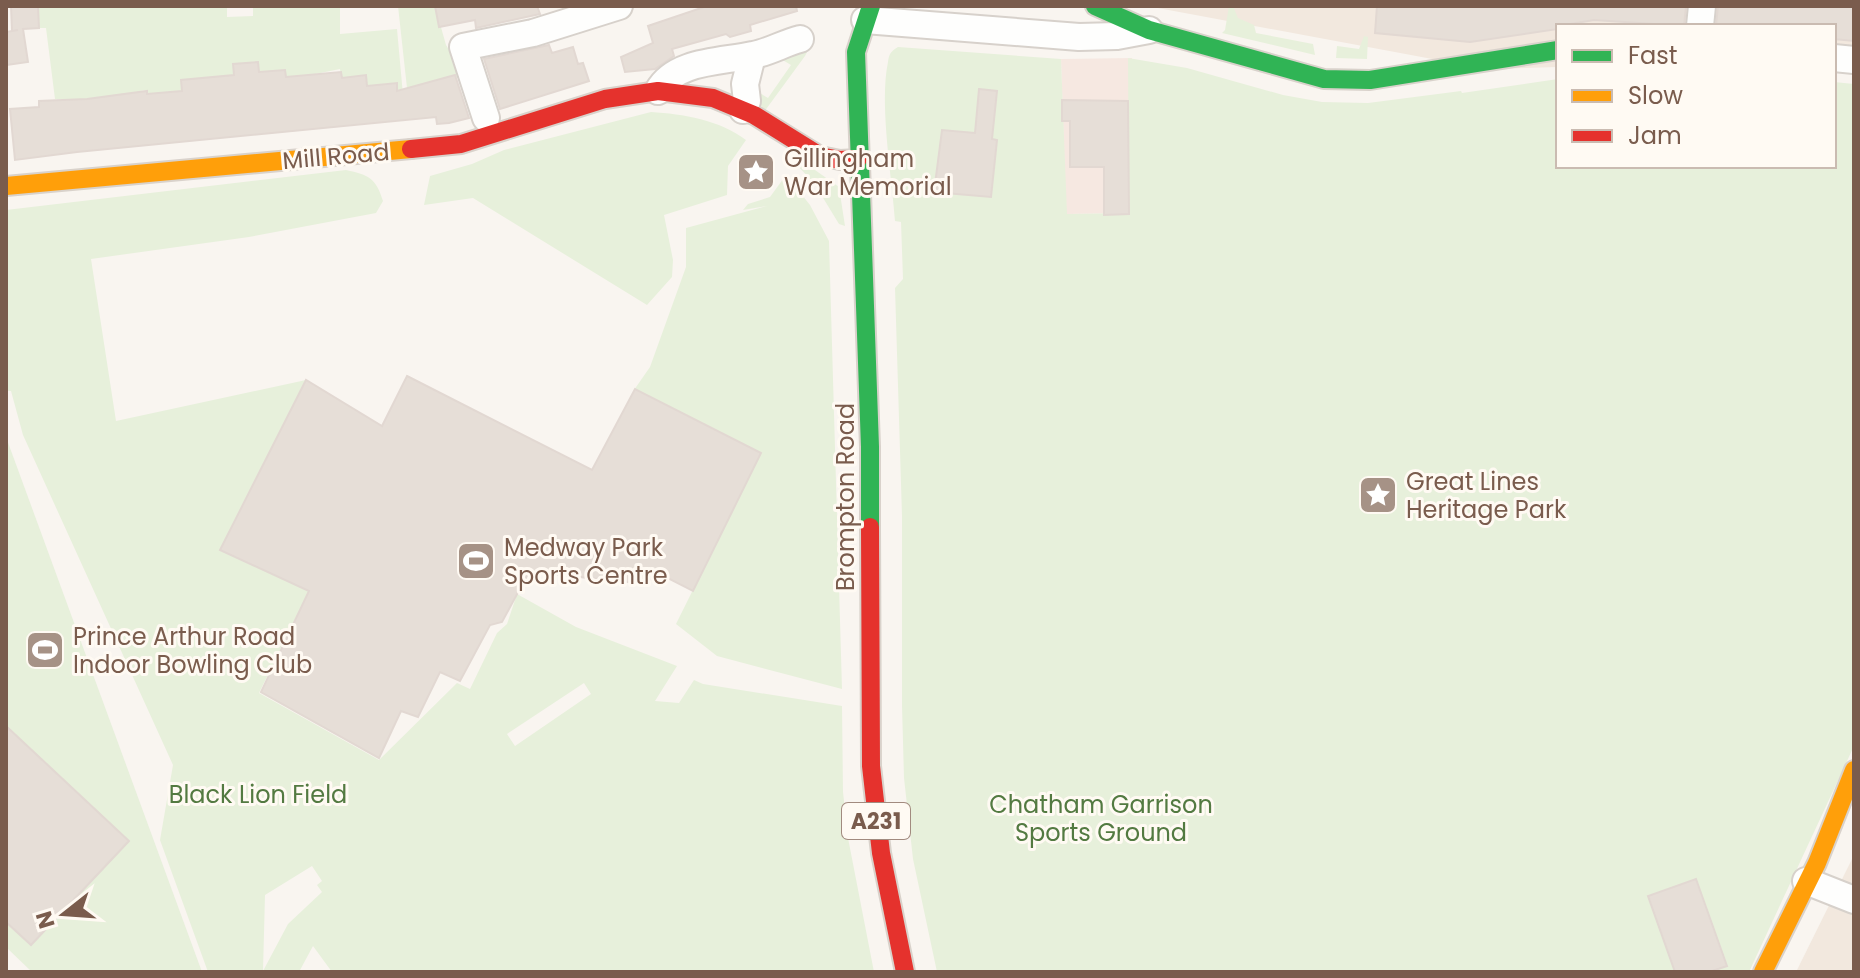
<svg xmlns="http://www.w3.org/2000/svg" width="1860" height="978" viewBox="0 0 1860 978" font-family="Poppins,sans-serif">
<style>
.residential{fill:#f2e8de}
.commercial{fill:#f6e8e1}
.green{fill:#e7f0db;fill-rule:evenodd}
.building{fill:#e6ded7;stroke:#e2d8d2;stroke-width:2}
.lines{fill:none;stroke-linecap:round;stroke-linejoin:round}
.street-casing{stroke:#d7d1cb;stroke-width:30}
.fast-casing{stroke:#d9d2cb;stroke-width:22}
.slow-casing{stroke:#d9d2cb;stroke-width:22}
.jam-casing{stroke:#d9d2cb;stroke-width:22}
.street{stroke:#fefefd;stroke-width:26}
.fast{stroke:#30b455;stroke-width:18}
.slow{stroke:#ff9f0a;stroke-width:18}
.jam{stroke:#e5322d;stroke-width:18}
.labels{text-anchor:middle;dominant-baseline:central;stroke-width:6;stroke-linejoin:round;paint-order:stroke}
.shield{fill:#fffaf3;stroke:#a28b7f;stroke-width:2}
.shield-label{font-size:22px;font-weight:bold;fill:#7a5c4d}
.street-label{font-size:24px;fill:#7a5c4d;stroke:#fffaf3}
.poi-label{font-size:24px;fill:#7a5c4d;stroke:#fffaf3;text-anchor:start}
.park-label{font-size:24px;fill:#537a41;stroke:#fffaf3}
</style>
<rect width="100%" height="100%" fill="#f9f5f0"/>
<!-- residential -->
<g class="residential">
<path d="M1147,6H1854V49L1834,51V26H1558V67L1486,69Z"/>
<path d="M1854,855V972H1796Z"/>
</g>
<!-- commercial -->
<path class="commercial" d="M1132,58L1134,213L1066,214L1061,59Z"/>
<!-- green -->
<g class="green">
<path d="M38,6H227V17L253,16V6H340V34L397,29L403,95L398,96L397,84L393,95L352,87L351,77H344L347,99H344L340,69L286,80L285,70L259,74L257,62L234,64L235,84H233L232,75L224,76L225,85L194,95L192,79L181,80L182,91L148,100L147,90L139,91L141,117L118,95L67,124L64,99H55L46,28H39Z"/>
<path d="M398,6H435L446,45L467,78L459,81L458,77L407,88Z"/>
<path d="M1229,6H1233L1238,18L1254,25L1256,33L1313,44L1315,55L1222,33L1225,30Z"/>
<path d="M1364,36L1368,37L1367,59L1336,58L1337,46L1359,49Z"/>
<path d="M811,44L805,56L764,112L753,89L768,98L791,65L781,59Z"/>
<path d="M898,47L1061,59L1067,214L1129,213L1128,58L1187,68L1283,95L1322,102L1368,103L1461,91L1462,93L1558,79V166H1834V82L1854,84V746L1749,972H937L913,859L904,778L902,706V516L895,288L903,279L901,222L895,221C892,177 879,104 888,62C889,54 891,51 898,47Z"/>
<path d="M651,112C683,114 720,120 746,140L728,166L727,195L664,215L673,260L672,277L647,305L473,198L424,205L430,176L472,164L504,150Z"/>
<path d="M798,158L839,187L845,226L839,224L814,183L795,163Z"/>
<path d="M346,170C369,175 376,178 383,201L376,213L249,237L91,259L116,421L306,380L220,550L309,591L259,693L379,760L457,683L470,689L497,633L507,624L517,594L576,627L677,666L655,701L679,703L694,680L703,684L842,706L843,792L848,838L874,972H332L313,946L299,972H208L160,840L173,765L23,435L11,391H6V210ZM584,683L591,694L515,746L507,734ZM312,866L322,881L317,885L322,892L288,924L263,971L265,895Z"/>
<path d="M786,175L810,205L829,241L842,689L717,656L676,624L761,453L634,390L650,367L686,267V228L767,206L743,210L748,204L770,197Z"/>
<path d="M6,437L202,972H32L6,947Z"/>
</g>
<!-- building -->
<g class="building">
<path d="M11,6H38L39,28L23,29L28,62L6,65V32L18,30L12,31Z"/>
<path d="M435,6H537L540,14L476,28L475,20L439,27Z"/>
<path d="M707,6H796L797,11L750,25L751,31L730,37L726,34L672,49L674,56L655,69L625,72L621,57L653,43L648,26Z"/>
<path d="M1377,6H1686L1684,26L1594,20L1558,26V29L1470,42L1375,33Z"/>
<path d="M1718,6H1854V41L1834,39V26H1716Z"/>
<path d="M549,45L552,53L573,47L578,64L583,63L589,81L500,109L484,59Z"/>
<path d="M258,62L259,72L285,70L286,77L341,72L342,78L366,75L367,86L397,83V91L455,75L469,118L449,123L437,124L436,117L77,152L15,160L10,109L39,107V101L87,99L147,91V94L182,91L181,80L234,75L233,64Z"/>
<path d="M979,89L997,91L992,139L997,140L991,197L934,192L942,130L975,133Z"/>
<path d="M1062,100L1128,101L1129,214L1104,215V167H1070V121H1062Z"/>
<path d="M407,376L592,470L635,389L761,453L693,591L664,576L638,583L529,572L502,622L490,625L460,681L440,672L418,717L401,711L379,758L261,692L309,591L220,550L306,380L382,426Z"/>
<path d="M6,726L129,841L31,945L6,922Z"/>
<path d="M1696,879L1727,966L1709,972H1675L1648,896Z"/>
</g>
<g class="lines">
<!-- street casing -->
<g class="street-casing">
<g id="street">
<path d="M865,20L1079,37L1117,36L1149,30"/>
<path d="M1700,26L1702,6"/>
<path d="M1834,58L1854,60"/>
<path d="M658,91C675,60 722,62 753,55C770,52 784,43 800,39"/>
<path d="M743,110L747,101L745,84L752,56"/>
<path d="M486,118L463,47L533,33L619,6"/>
<path d="M1806,881L1854,900"/>
</g>
</g>
<!-- fast casing -->
<g class="fast-casing">
<g id="fast">
<path d="M1095,6L1149,30L1324,79L1370,80L1558,50"/>
<path d="M870,527V447L856,52L871,6"/>
</g>
</g>
<!-- slow casing -->
<g class="slow-casing">
<g id="slow">
<path d="M6,186L411,149"/>
<path d="M1763,972L1817,863L1854,770"/>
</g>
</g>
<!-- jam casing -->
<g class="jam-casing">
<g id="jam">
<path d="M411,149L461,144L605,99L658,91L713,98L754,115L820,156L840,160L858,159"/>
<path d="M870,527L871,766L881,853L905,972"/>
</g>
</g>
<!-- street -->
<use href="#street" class="street"/>
<!-- fast -->
<use href="#fast" class="fast"/>
<!-- slow -->
<use href="#slow" class="slow"/>
<!-- jam -->
<use href="#jam" class="jam"/>
</g>
<!-- icons -->
<defs>
<g id="sight-square" transform="scale(2)"><rect x="-9" y="-9" width="18" height="18" rx="4" fill="#a69286" stroke="#fffaf3"/><path d="M0-6L1.8-2.2L6-1.7L2.9 1.2L3.7 5.4L0 3.3L-3.7 5.4L-2.9 1.2L-6-1.7L-1.8-2.2Z" fill="#fff"/></g>
<g id="stadium-square" transform="scale(2)"><rect x="-9" y="-9" width="18" height="18" rx="4" fill="#a69286" stroke="#fffaf3"/><path d="M0-5a6.5 5 0 1 0 0 10a6.5 5 0 1 0 0-10ZM-3.5-1.8h7v3.6h-7Z" fill="#fff"/></g>
</defs>
<g fill-rule="evenodd">
<use href="#sight-square" x="756" y="172"/>
<use href="#sight-square" x="1378" y="495"/>
<use href="#stadium-square" x="476" y="561"/>
<use href="#stadium-square" x="45" y="650"/>
</g>
<g class="labels">
<!-- shield labels -->
<rect class="shield" x="842" y="803" width="68" height="36" rx="6"/>
<g class="shield-label">
<text x="876" y="821">A231</text>
</g>
<!-- street labels -->
<g class="street-label">
<text transform="translate(336 156) rotate(-5)">Mill Road</text>
<text transform="translate(845 497) rotate(-90)">Brompton Road</text>
</g>
<!-- poi labels -->
<g class="poi-label">
<text x="784" y="158">Gillingham<tspan x="784" dy="28">War Memorial</tspan></text>
<text x="1406" y="481">Great Lines<tspan x="1406" dy="28">Heritage Park</tspan></text>
<text x="504" y="547">Medway Park<tspan x="504" dy="28">Sports Centre</tspan></text>
<text x="73" y="636">Prince Arthur Road<tspan x="73" dy="28">Indoor Bowling Club</tspan></text>
</g>
<!-- park labels -->
<g class="park-label">
<text x="258" y="794">Black Lion Field</text>
<text x="1101" y="804">Chatham Garrison<tspan x="1101" dy="28">Sports Ground</tspan></text>
</g>
</g>
<!-- border -->
<rect width="1860" height="978" fill="none" stroke="#7a5c4d" stroke-width="16"/>
<!-- legend -->
<rect x="1556" y="24" width="280" height="144" fill="#fffaf3" stroke="#cabbb1" stroke-width="2"/>
<rect x="1572" y="50" width="40" height="12" fill="#30b455" stroke="#cabbb1" stroke-width="2"/>
<text x="1628" y="64" font-size="24" fill="#7a5c4d">Fast</text>
<rect x="1572" y="90" width="40" height="12" fill="#ff9f0a" stroke="#cabbb1" stroke-width="2"/>
<text x="1628" y="104" font-size="24" fill="#7a5c4d">Slow</text>
<rect x="1572" y="130" width="40" height="12" fill="#e5322d" stroke="#cabbb1" stroke-width="2"/>
<text x="1628" y="144" font-size="24" fill="#7a5c4d">Jam</text>
<!-- north arrow -->
<g transform="translate(64 914) rotate(253)" stroke="#fffaf3" stroke-width="6" paint-order="stroke">
<path d="M0-6L14 30L0 20L-14 30Z" fill="#7a5c4d"/>
<text y="-12" font-size="22" font-weight="bold" text-anchor="middle" fill="#7a5c4d">N</text>
</g>
</svg>
